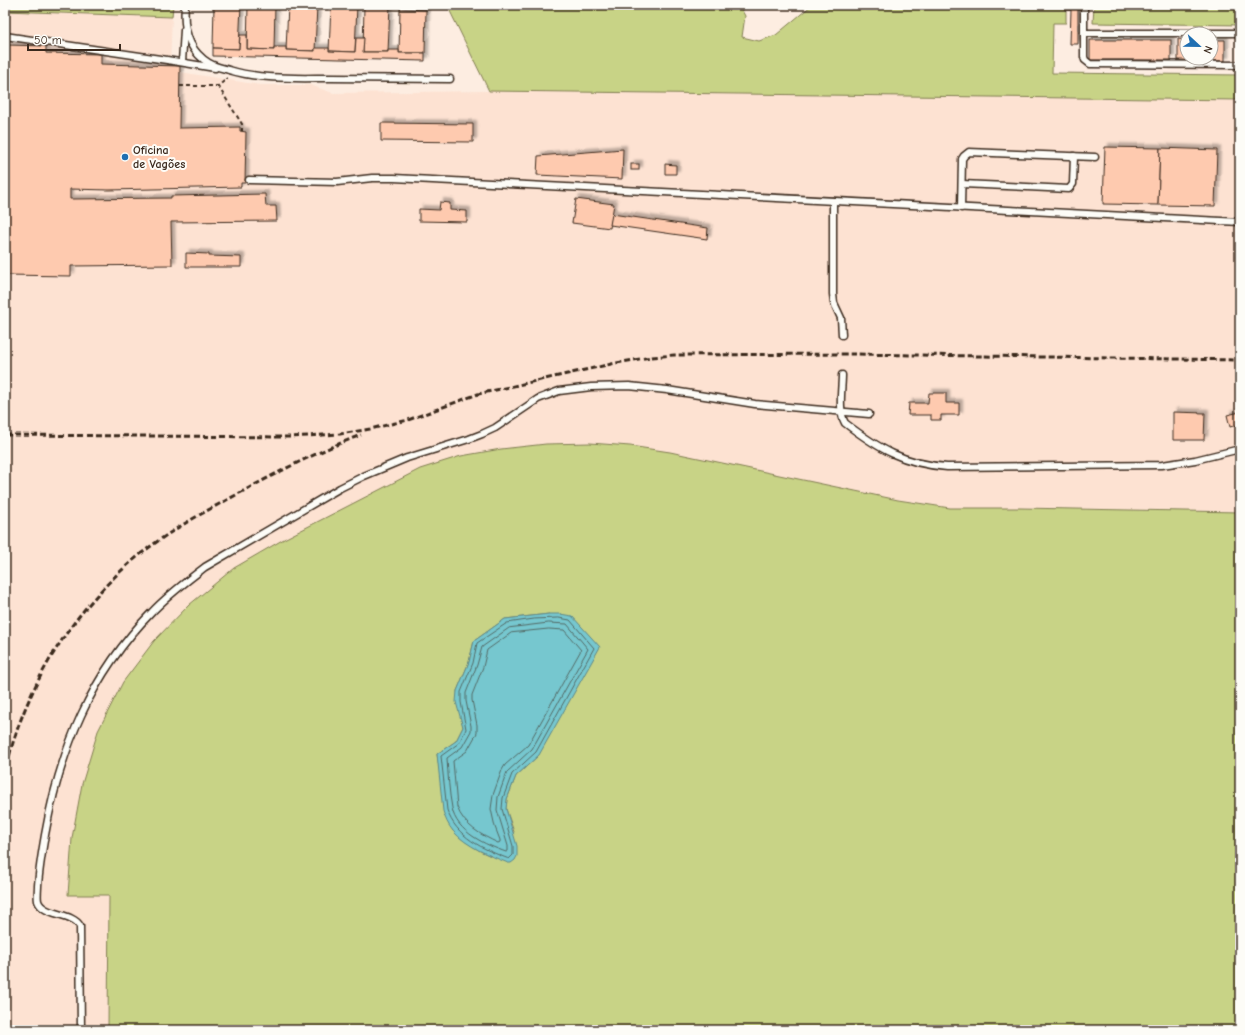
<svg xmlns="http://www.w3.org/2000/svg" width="1245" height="1035" viewBox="0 0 1245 1035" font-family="'Comic Neue',sans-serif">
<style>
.built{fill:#fde2d2}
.green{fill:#c8d386;stroke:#827e52;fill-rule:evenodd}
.water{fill:#76c7cf;stroke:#5e8888}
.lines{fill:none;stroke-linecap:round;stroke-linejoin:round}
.shore{stroke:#536965;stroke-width:1}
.building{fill:#fecaaf;stroke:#3b2a1e;filter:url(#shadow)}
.service-casing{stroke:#3b2a1e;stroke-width:9}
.path{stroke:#3b2a1e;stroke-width:2;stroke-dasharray:4 3;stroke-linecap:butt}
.service{stroke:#fdfcf7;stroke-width:6}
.rail{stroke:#3b2a1e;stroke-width:3;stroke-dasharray:6 3;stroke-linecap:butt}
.poi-dot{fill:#1f6fb2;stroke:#fdfcf7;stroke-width:1.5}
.labels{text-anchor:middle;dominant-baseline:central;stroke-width:4;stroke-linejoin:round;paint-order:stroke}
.poi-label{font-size:12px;font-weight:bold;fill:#3b2a1e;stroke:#fdfcf7;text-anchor:start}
</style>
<defs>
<filter id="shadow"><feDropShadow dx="3.5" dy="-3.5" stdDeviation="1" flood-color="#0004"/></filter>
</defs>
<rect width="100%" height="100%" fill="#fdede1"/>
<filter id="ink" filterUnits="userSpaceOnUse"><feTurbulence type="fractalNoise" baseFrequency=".025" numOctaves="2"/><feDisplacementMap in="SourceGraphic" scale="8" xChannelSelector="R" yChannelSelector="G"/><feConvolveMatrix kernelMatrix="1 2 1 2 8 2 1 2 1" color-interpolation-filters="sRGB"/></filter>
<g filter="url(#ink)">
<!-- built -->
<path class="built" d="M5,11L172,17L170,66H180V72L260,85H310L333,93L489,91L1240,100V512L1020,508H950L898,500L630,446L590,443L546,444L501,449L461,456L72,838L68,894L109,895L108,1030H5Z"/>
<!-- green -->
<g class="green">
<path d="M5,5H173L172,17L5,11Z"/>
<path d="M447,5H739L745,16L742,37L759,41L776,35L812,5H1066V23H1053L1052,73L1240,75V100L489,91Z"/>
<path d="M1094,5H1240V25L1093,23Z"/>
<path d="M590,443L630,446L670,452L898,500L950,508H1020L1240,512V1030H108L109,895H68L72,838L82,784L98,731L123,682L154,641L189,605L234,568L284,539L420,469L461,456L501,449L546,444ZM549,614L539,755L516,776L507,799L506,809L514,832L493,857L480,851L463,840L453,831L440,773L437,754L456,741L463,727L457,691L469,662L474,641L505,619Z"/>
</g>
<!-- water -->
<path class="water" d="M549,614H560L572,616L600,647L539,755L516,776L507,799L506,809L517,846V856L515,860L511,863H508C489,855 467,847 453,831C448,825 445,818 443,811L437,754L456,741L463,727L456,702L457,691L469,662L474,641L505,619Z"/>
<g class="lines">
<!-- shore -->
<g class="shore">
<path d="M559,618L570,620L594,648L536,752L512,774L503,798L502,809L513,846V855L509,859C483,849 456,837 447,810L441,756L459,743L466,729L461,702V692L473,663L477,643L507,623L534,619Z"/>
<path d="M549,623L567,624L588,649L532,749L507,772L498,797L497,810L508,846V851L506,852C486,845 456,832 452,808C449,793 448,774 447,758L462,747L471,731V726L466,701V693L477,665L482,647L509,628Z"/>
<path d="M549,629L564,630L581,650L528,745L505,765L502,770L493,795L491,809L495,827L500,840V842L498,843C481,835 464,826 457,807L453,761L467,751L477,733V725L472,700V695L483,667L487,650L511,633Z"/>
</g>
</g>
<!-- building -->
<g class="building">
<path d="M214,5H241L239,49L213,48Z"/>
<path d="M248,5H275L274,50L247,49Z"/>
<path d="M288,5H317L315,51L286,50Z"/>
<path d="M331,5H357L355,52L329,51Z"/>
<path d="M364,5H390L388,52H363Z"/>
<path d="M1066,5H1078V44H1070L1071,10H1066Z"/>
<path d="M400,9L426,10L425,53H399Z"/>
<path d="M240,35H247V49L274,50V47H286V50L315,51V48H329V51L355,52L356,38H364L363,52H388V50H399V53H425V61L213,56V48L239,49Z"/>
<path d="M1178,39L1187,40V58H1211V40H1225V61L1178,60Z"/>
<rect x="1090" y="40" width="81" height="20"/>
<path d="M8,45L46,46V53L101,54V64L180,66L179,128L240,127V131L246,132L245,183H241V187L109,190L70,189V199L171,198V196L265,194L266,206H276L277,221L171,222L172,265L71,266V276L5,275V52H8Z"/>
<path d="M381,123L473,124V142L381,141Z"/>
<path d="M1105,147L1160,148L1158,205L1103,204Z"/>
<path d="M1160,148L1217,150L1215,206L1158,205Z"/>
<path d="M623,149L622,179L537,175L538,156Z"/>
<rect x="631" y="164" width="8" height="6"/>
<path d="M665,164L676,165V174H665Z"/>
<path d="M576,199L614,204L610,228L572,223Z"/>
<path d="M440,202L450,203V210L467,211V222L419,221V209L439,210Z"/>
<path d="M612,214L708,228L707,239L610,225Z"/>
<path d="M186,253L209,254V256L241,257V267H186Z"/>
<path d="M929,393H946V403H959V415H941V420H931V415H908L909,403H928Z"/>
<path d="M1173,412L1205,413L1204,440H1173Z"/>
<path d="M1240,412V424L1230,427L1227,415Z"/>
</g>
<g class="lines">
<!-- service casing -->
<g class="service-casing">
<g id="service">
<path d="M185,5C183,28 187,50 209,63C215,67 222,68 229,70C262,80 297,78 331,78C371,78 410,79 450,79"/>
<path d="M1084,5V57L1085,60L1090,64L1240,65"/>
<path d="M1084,33H1240"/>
<path d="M5,36L167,60L215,68"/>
<path d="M182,62L184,30"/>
<path d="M249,180L337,182L372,178H394L1240,222"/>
<path d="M962,184L1069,189L1073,184L1074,156"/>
<path d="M833,201V294L834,303L841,318L842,335"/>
<path d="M961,208L962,159L964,156L969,152L1095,157"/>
<path d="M842,375C842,388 838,411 845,423C879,449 904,464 947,467L1162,465L1195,460L1240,449"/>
<path d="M81,1030L80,926C72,912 43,916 38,901C37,896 38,890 38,886C39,869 42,852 45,835C60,750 91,674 152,612C168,595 187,581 205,567L340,488L364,476L407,458L469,439L482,434L495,428L538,399L559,391L591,387L629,386L667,390L755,404L869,414"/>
</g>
</g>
<!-- path -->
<g class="path">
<path d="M180,86H218L228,78"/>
<path d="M218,86L242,124V131"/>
</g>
<!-- service -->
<use href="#service" class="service"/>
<!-- rail -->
<g class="rail">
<path d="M5,435L289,437L340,434L370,429L408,420L478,394L616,363L651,357L674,355L852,354L1240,360"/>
<path d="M5,773C25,681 81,595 158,541C186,521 216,506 247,489C284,469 321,450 361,435"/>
</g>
</g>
</g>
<!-- markers -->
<circle class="poi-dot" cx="125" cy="157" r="4"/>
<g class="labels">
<!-- poi labels -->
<g class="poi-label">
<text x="133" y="150">Oficina<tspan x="133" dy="14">de Vagões</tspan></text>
</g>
</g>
<!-- margin -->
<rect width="1245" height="1035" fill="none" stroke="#fdfcf7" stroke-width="20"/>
<rect x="10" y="10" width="1225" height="1015" fill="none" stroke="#3b2a1e" stroke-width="1.5" filter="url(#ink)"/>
<!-- north arrow -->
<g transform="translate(1199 46) rotate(112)"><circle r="19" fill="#fdfcf7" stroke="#afa8a0"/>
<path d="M0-3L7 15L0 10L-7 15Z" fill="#1f6fb2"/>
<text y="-6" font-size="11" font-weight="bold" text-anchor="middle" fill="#3b2a1e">N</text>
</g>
<!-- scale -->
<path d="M28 44v6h92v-6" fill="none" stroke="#3b2a1e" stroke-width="2"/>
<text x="34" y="44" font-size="12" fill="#3b2a1e" stroke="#fdfcf7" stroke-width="3" paint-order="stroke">50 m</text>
</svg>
